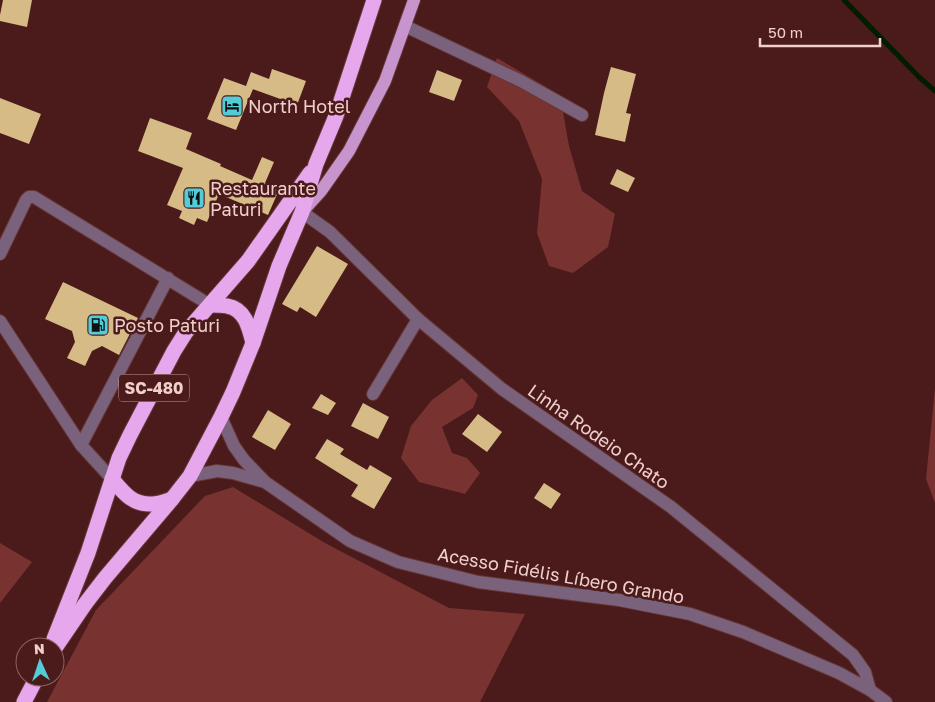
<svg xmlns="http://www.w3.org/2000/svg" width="935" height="702" viewBox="0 0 935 702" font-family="'Golos Text',sans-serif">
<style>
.green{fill:#783331}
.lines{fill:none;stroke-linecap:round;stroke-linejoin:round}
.stream{stroke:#001d00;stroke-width:5}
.building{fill:#d6bb87}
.minor-casing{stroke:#653737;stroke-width:14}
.major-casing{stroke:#653737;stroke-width:14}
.highway-casing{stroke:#653737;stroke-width:17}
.minor{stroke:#7a617c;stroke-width:12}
.major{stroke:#c794cd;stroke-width:12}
.highway{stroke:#e6a7ec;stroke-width:15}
.labels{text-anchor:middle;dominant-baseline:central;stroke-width:5;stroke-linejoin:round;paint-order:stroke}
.shield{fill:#4b1a1a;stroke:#be9997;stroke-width:1}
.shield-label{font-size:16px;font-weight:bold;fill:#f0cfcd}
.poi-label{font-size:18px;fill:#f0cfcd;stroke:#4b1a1a;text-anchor:start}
.street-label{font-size:18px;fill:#f0cfcd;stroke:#4b1a1a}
</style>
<rect width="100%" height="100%" fill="#4b1a1a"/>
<!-- green -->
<g class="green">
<path d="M497,58L560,95L569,146L582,191L615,214L608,247L573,273L549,266L537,233L542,179L519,121L487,87Z"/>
<path d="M462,378L478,395L473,408L442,427L452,453L467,458L480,473L465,494L419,482L401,458L411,426L432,400Z"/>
<path d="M935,388V503L926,479Z"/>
<path d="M233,487L325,543L449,608L525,614L480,702H47L96,610L205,496Z"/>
<path d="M0,543L32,562L0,603Z"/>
</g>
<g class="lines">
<!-- stream -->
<path class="stream" d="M844,0L919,77L935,91"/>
</g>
<!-- building -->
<g class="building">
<path d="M3,0H32L27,27L0,21V15Z"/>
<path d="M611,67L636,74L626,113L631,114L625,142L595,135L604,93Z"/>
<path d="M272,69L306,81L297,105L247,87L253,89L236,130L207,119L224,78L246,86L251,72L269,79Z"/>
<path d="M437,70L462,80L454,101L429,92Z"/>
<path d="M0,98L41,114L29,144L0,133Z"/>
<path d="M150,118L192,133L186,149L221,164L220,166L252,180L262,157L274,162L265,183L279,190L268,215L219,194L207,222L197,218L194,225L179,218L182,211L167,205L183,168L138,151Z"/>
<path d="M617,169L635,178L628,192L610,184Z"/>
<path d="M317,246L348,264L316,317L300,307L297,312L282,304Z"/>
<path d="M63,282L138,318L119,355L102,346L92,351L85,366L67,358L75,342L72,331L45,319Z"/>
<path d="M321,394L336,403L328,415L312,408Z"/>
<path d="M363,403L389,417L378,439L351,426Z"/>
<path d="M268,410L291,424L275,450L252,437Z"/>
<path d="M478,414L502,432L487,452L462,434Z"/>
<path d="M327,439L344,449L340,454L367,470L370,465L392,478L374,509L351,496L358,485L315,458Z"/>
<path d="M544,483L561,494L551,509L534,498Z"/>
</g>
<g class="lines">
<!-- minor casing -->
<g class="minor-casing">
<g id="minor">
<path d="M405,26L521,81L582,115"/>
<path d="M302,212L330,232L418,319L502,389L671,507L853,655L865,672L870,690"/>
<path d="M0,254L26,200L29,197H34L210,305"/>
<path d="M0,321L81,445L112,479"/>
<path d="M373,394L418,319"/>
<path d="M221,417L234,446L244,460L265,482L350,541L398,562L478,582L619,600L690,614L743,632L839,673L870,690L886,702"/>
<path d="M81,445L168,278"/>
<path d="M190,476L217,471L233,473L265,482"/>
</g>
</g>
<!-- major casing -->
<g class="major-casing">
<path id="major" d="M302,212L321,191L349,151L385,81L414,0"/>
</g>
<!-- highway casing -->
<g class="highway-casing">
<g id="highway">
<path d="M210,305C216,305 222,305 227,306C245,309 249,327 253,343"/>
<path d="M112,479C123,492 132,505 152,504C158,504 166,501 172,499"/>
<path d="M54,639L88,553L119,458L130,435L174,351L186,332L248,261L310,173"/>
<path d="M55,648L85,604L105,578L172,499L190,476L221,417L233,392L253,343L279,266L302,212L316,164L336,116L374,0"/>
<path d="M24,702L37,677"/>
</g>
</g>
<!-- minor -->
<use href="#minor" class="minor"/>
<!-- major -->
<use href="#major" class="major"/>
<!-- highway -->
<use href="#highway" class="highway"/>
</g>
<!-- icons -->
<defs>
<g id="hotel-square" transform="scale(1.125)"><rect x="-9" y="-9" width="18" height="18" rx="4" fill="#52ccd6" stroke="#4b1a1a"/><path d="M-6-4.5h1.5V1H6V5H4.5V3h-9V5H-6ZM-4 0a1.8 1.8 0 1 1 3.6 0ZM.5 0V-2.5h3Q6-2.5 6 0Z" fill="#111"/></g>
<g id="restaurant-square" transform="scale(1.125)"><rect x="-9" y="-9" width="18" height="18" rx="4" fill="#52ccd6" stroke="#4b1a1a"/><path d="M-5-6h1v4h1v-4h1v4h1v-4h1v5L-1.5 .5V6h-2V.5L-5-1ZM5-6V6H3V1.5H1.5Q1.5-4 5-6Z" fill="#111"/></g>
<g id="fuel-square" transform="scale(1.125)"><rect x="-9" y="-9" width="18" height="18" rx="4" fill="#52ccd6" stroke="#4b1a1a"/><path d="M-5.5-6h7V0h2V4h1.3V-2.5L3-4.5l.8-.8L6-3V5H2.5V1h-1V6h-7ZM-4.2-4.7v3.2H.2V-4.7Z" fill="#111"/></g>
</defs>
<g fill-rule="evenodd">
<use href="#hotel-square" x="232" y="106"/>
<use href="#restaurant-square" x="194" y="198"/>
<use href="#fuel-square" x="98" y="325"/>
</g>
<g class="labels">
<!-- shield labels -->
<rect class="shield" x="119" y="374.5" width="70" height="27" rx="4"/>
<g class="shield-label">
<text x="154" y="388">SC-480</text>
</g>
<!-- poi labels -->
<g class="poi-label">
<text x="248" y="106">North Hotel</text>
<text x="210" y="188">Restaurante<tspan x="210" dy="21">Paturi</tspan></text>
<text x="114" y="325">Posto Paturi</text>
</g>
<!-- street labels -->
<g class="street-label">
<text transform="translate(599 436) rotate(35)">Linha Rodeio Chato</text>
<text transform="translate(561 575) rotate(10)">Acesso Fidélis Líbero Grando</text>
</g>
</g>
<!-- north arrow -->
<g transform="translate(40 662) rotate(357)"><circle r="24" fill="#4b1a1a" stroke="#8d6262"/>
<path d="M0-4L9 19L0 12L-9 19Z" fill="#52ccd6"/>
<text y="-8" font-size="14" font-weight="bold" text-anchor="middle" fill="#f0cfcd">N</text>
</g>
<!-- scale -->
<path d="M760 38v8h120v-8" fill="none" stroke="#f0cfcd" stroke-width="2.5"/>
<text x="768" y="38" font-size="15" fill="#f0cfcd" stroke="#4b1a1a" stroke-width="4" paint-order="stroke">50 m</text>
</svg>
